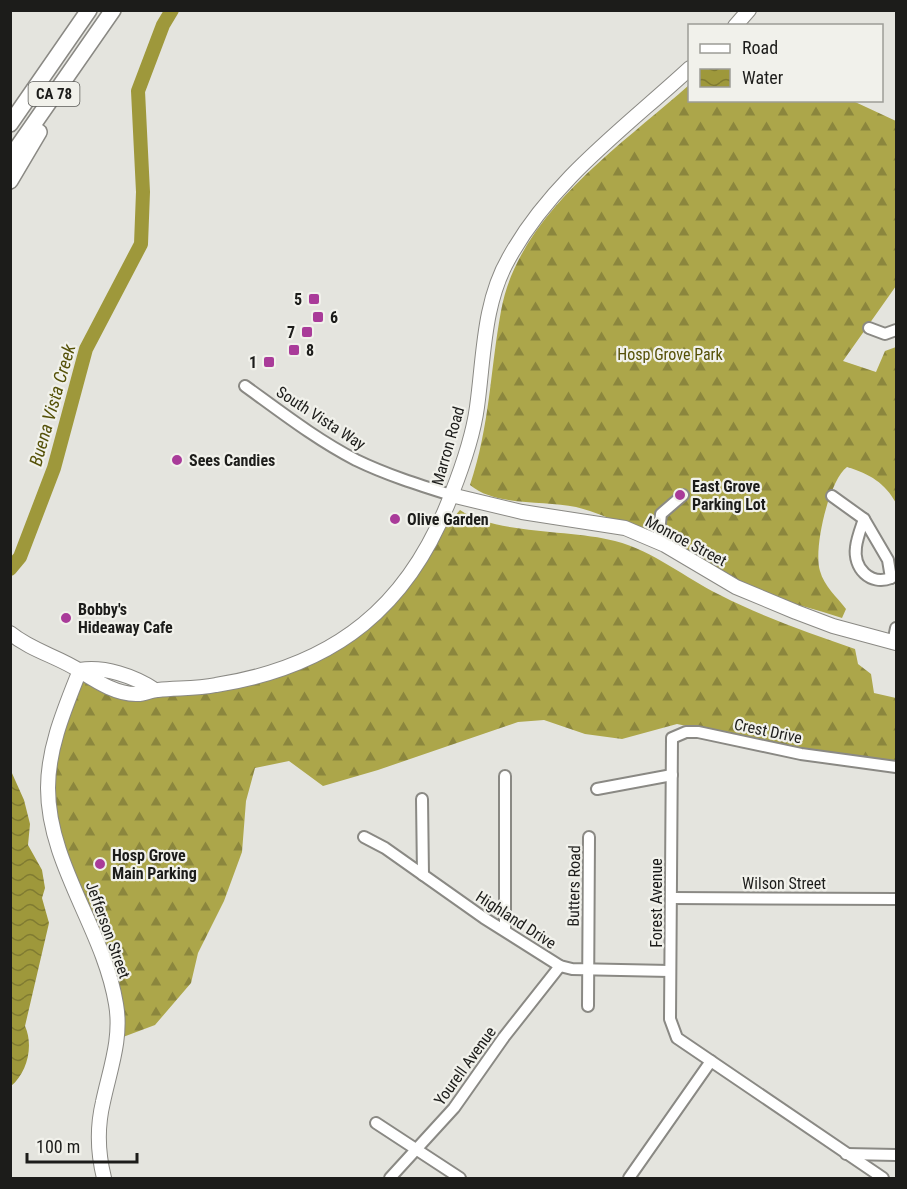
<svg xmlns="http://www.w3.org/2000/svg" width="907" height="1189" viewBox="0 0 907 1189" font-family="'Roboto Condensed',sans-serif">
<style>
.forest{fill:url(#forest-firs)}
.water{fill:url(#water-waves)}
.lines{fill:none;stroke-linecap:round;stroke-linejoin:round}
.river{stroke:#9e983b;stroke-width:14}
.minor-casing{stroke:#8a8984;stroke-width:14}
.major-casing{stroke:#8a8984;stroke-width:16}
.highway-casing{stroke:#8a8984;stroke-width:18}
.minor{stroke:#fff;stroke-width:10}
.major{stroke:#fff;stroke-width:14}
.highway{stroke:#fff;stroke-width:15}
.poi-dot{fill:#a93b99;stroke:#f1f1eb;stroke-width:2}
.labels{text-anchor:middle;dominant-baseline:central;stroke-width:4.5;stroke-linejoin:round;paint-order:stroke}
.shield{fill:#f1f1eb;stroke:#5c5c59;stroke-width:1.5}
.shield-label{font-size:15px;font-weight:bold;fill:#1c1c1a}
.poi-label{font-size:16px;font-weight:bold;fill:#1c1c1a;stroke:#f1f1eb;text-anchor:start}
.park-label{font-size:16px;fill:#555007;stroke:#f1f1eb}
.street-label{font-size:16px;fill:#1c1c1a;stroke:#f1f1eb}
.water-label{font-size:18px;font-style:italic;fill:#555108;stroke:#f1f1eb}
</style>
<defs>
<pattern id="forest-firs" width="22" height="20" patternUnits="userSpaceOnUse" patternTransform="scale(1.5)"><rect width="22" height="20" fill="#aca64a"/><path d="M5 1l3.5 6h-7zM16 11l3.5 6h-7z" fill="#8b863d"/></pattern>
<pattern id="water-waves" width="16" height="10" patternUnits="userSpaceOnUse" patternTransform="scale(1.5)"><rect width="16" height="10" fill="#9e983b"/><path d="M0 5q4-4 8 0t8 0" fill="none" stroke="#807b31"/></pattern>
</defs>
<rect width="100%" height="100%" fill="#e4e4de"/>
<!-- forest -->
<g class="forest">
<path d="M689,85L690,100L853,101L896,121V286L843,361L876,372L885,351L896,347V503C885,483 870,474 847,467C829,480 813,549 820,571C824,586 837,597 846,609L842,618C805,606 765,597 729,580C677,557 632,521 576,507C545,500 496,507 470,485C490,426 490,371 501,311C518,214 621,146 689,85Z"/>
<path d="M460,510C497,535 571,529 615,541C654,551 685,578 720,595C763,617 809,633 855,649L858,664L871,674L874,693L896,698V762L813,752L677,724L622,739L585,734L544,720L518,722L378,770L323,786L289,761L255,768L246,801L242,852L224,901L198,953L191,983L155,1025L123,1037L60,838C45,772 61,737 82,675L139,692H198L345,642Z"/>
</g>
<!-- water -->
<path class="water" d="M11,771L24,800L30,824L28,845L42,870L45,888L42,898L49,923L25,1026C34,1046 27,1073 11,1086Z"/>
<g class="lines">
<!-- river -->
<path class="river" d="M10,569L20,557L54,468L86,349L141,244L143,192L138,91L163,25L172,10"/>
<!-- minor casing -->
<g class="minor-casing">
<g id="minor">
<path d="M869,328L885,334L896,330"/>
<path d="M245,386C281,412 317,440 356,460C387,475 419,485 451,495"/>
<path d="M832,496L864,519L888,560L891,578"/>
<path d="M864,519C861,528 857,538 856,547C853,568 870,586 891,578"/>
<path d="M658,541L661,514L683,495"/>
<path d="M893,643L896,628"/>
<path d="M597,789L672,775"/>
<path d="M422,799L423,875"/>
<path d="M364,837L385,848L484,918L560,966L572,969L670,971"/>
<path d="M671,898L896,899"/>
<path d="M505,929V776"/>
<path d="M588,1006L589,837"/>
<path d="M376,1123L460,1178"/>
<path d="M846,1154L896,1155"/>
<path d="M390,1178L454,1108L504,1037L560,966"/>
<path d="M629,1178L711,1061"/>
<path d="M883,1178L677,1038L670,1019L672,738L686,732H698L801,754L896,767"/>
</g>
</g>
<!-- major casing -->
<g class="major-casing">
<g id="major">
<path d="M735,26L749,10"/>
<path d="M451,495L522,512L625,528L665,545L736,587L796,612L833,626L896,643"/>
<path d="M10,633C32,651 57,656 80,671C96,681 117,695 138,694C145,694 151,690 158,690C178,688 197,689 216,685C336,666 410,606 452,493C463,465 473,437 477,407C484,357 483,303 509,258C552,180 625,128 690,68"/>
<path d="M80,670C65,708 48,747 48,788C48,864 104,930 116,1004C122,1038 110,1069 103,1102C97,1127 98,1154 104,1178"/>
<path d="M80,670C104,666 134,676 155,690"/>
</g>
</g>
<!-- highway casing -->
<g class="highway-casing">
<g id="highway">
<path d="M10,124L89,10"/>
<path d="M10,158L113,10"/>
<path d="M10,181L39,132"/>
</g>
</g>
<!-- minor -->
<use href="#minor" class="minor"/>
<!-- major -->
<use href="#major" class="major"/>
<!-- highway -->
<use href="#highway" class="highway"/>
</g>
<!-- markers -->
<g class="poi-dot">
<rect x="308" y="293" width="12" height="12" rx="3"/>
<rect x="312" y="311" width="12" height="12" rx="3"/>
<rect x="301" y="326" width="12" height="12" rx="3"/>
<rect x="288" y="344" width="12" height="12" rx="3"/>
<rect x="263" y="356" width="12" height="12" rx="3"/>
<circle cx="177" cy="460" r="6"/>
<circle cx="680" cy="495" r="6"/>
<circle cx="395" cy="519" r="6"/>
<circle cx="66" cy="618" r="6"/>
<circle cx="100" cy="864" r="6"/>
</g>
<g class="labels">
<!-- shield labels -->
<rect class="shield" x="28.5" y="82" width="51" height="24" rx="4.5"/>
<g class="shield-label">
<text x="54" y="94">CA 78</text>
</g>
<!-- poi labels -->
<g class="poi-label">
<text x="302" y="299" text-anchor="end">5</text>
<text x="330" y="317">6</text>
<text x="295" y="332" text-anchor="end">7</text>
<text x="306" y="350">8</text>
<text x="257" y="362" text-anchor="end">1</text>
<text x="189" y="460">Sees Candies</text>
<text x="692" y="486">East Grove<tspan x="692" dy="18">Parking Lot</tspan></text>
<text x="407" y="519">Olive Garden</text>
<text x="78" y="609">Bobby's<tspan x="78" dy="18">Hideaway Cafe</tspan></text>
<text x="112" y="855">Hosp Grove<tspan x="112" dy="18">Main Parking</tspan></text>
</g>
<!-- park labels -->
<g class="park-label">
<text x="670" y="354">Hosp Grove Park</text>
</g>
<!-- street labels -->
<g class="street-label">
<text transform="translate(321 418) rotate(33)">South Vista Way</text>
<text transform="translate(448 446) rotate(-74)">Marron Road</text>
<text transform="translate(686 541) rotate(28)">Monroe Street</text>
<text transform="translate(768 731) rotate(12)">Crest Drive</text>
<text x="784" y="883">Wilson Street</text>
<text transform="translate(574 886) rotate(-89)">Butters Road</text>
<text transform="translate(656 903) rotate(-90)">Forest Avenue</text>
<text transform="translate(516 920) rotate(33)">Highland Drive</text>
<text transform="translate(108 930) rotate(70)">Jefferson Street</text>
<text transform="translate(465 1066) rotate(-54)">Yourell Avenue</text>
</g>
<!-- water labels -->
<g class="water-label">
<text transform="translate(52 405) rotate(-74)">Buena Vista Creek</text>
</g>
</g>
<!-- border -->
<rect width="907" height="1189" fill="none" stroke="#1c1c1a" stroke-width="24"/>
<!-- legend -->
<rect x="688" y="24" width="195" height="78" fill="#f1f1eb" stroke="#9c9c97" stroke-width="1.5"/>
<rect x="700" y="44" width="30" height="9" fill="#ffffff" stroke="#9c9c97" stroke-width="1.5"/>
<text x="742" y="54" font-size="18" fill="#1c1c1a">Road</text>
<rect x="700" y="69" width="30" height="18" fill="url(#water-waves)" stroke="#9c9c97" stroke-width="1.5"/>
<text x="742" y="84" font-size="18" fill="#1c1c1a">Water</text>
<!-- scale -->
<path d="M27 1153v9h110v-9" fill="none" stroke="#1c1c1a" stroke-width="3"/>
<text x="36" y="1153" font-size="18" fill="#1c1c1a" stroke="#f1f1eb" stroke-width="4.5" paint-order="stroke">100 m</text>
</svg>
